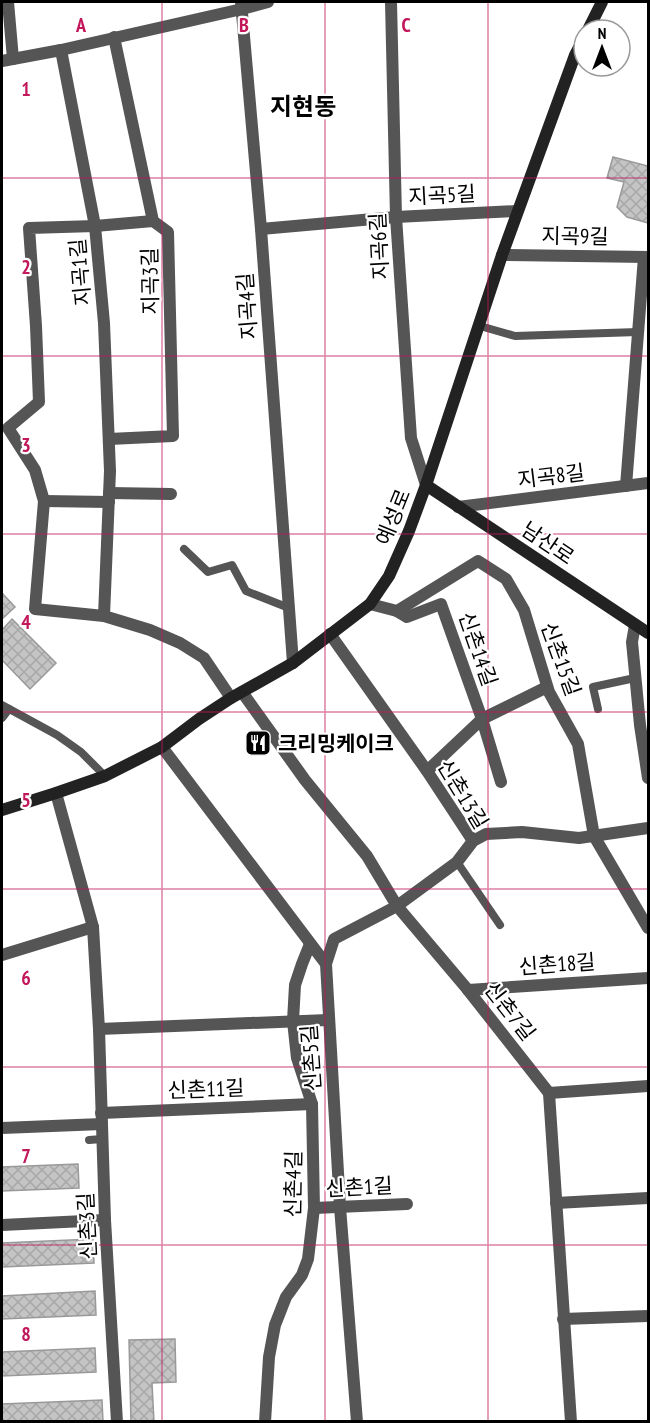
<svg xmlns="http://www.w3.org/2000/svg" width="650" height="1423" viewBox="0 0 650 1423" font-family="'PT Sans Narrow','Noto Sans KR',sans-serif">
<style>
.building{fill:url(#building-cross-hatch);stroke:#999;stroke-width:1.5}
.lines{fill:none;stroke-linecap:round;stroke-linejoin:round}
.lane{stroke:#555;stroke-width:8}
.street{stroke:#555;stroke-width:12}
.secondary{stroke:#222;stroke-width:12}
.grid{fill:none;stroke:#c2185b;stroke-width:1.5;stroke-opacity:0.55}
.labels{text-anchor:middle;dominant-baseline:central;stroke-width:4.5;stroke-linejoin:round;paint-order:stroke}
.street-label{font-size:21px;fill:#000;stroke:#fff}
.poi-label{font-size:21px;font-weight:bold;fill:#000;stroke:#fff;text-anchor:start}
.quarter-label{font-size:24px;font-weight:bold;fill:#000;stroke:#fff}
.grid-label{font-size:20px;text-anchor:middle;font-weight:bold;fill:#c2185b;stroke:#fff;stroke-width:4.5;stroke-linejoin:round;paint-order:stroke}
</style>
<defs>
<pattern id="building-cross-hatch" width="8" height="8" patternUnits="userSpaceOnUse" patternTransform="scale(1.5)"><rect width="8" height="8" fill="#c4c4c4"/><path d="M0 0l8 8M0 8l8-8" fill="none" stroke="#a7a7a7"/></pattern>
</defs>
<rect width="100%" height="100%" fill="#fff"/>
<!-- building -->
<g class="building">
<path d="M613,157L648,166V223L627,217L617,207L624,182L607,178Z"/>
<path d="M2,593L15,607L2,619Z"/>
<path d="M12,619L56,663L30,689L2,660V630Z"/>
<path d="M78,1164L79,1188L2,1191V1167Z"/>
<path d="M93,1239L94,1263L2,1267V1243Z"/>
<path d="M95,1291L96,1315L2,1319V1296Z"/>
<path d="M175,1339L176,1382L152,1383L154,1422H131L129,1340Z"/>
<path d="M95,1348L96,1372L2,1376V1352Z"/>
<path d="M102,1400L103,1422H2V1404Z"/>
</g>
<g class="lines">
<!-- lane -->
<g class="lane">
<path d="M480,326L515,336L638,332"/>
<path d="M184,549L208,572L232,565L246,591L289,608"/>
<path d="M2,705L57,735L81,752L105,776"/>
<path d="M598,709L593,687L635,678"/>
<path d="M2,718L9,709"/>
<path d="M457,862L500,925"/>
<path d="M89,1140L102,1139"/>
</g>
<!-- street -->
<g class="street">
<path d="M8,2L13,59"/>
<path d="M241,2L261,229L293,663"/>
<path d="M391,2L396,217L411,438L426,485"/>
<path d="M61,50L95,226L104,323L110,471L104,616L150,630L180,643L204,658L231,698"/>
<path d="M2,61L61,50L242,9L268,2"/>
<path d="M261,229L396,217L517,211"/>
<path d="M502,255L648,257"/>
<path d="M109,439L173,436L168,232L153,221L114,37"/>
<path d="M626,486L644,257"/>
<path d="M109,493L171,494"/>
<path d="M44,501L109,502"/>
<path d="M458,507L648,483"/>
<path d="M370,604L397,611L478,561L506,579L524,610L549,692L578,744L594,836L648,928"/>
<path d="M397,611L407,617L441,604L482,719L501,782"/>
<path d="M104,616L35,609L44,501L35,470L8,428L39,402L36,326L29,228L95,226L153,221"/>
<path d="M635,625L632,642L640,725L648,778"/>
<path d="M330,634L427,771L473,841"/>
<path d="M242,692L305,780L367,856L397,906L468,990L549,1093L571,1422"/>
<path d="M162,747L326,964L340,1207L357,1422"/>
<path d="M427,771L482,719L547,687"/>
<path d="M56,793L93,927L99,1029L105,1220L117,1422"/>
<path d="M2,955L93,927"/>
<path d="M326,964L334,939L397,906L457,862L473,841L486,834L522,832L579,838L648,828"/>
<path d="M468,990L648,978"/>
<path d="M99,1029L328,1020"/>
<path d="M549,1093L648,1086"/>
<path d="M101,1113L312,1104"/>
<path d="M2,1128L102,1124"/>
<path d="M556,1203L648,1198"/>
<path d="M314,1208L407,1204"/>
<path d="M2,1225L105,1220"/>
<path d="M563,1319L648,1316"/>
<path d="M265,1422L269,1357L275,1325L286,1297L302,1275L308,1259L314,1208L312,1104L297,1058L293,1021L295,985L302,964L310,944"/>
</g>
<!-- secondary -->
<g class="secondary">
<path d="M588,30L602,2"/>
<path d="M426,485L648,633"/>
<path d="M2,810L56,793L105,776L162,747L199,719L231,698L293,663L370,604L389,576L409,531L426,485L502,255L575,55L584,38"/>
</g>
</g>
<!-- grid -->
<path class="grid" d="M162,2V1422M325,2V1422M488,2V1422M2,178H648M2,356H648M2,534H648M2,712H648M2,889H648M2,1067H648M2,1245H648"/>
<!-- icons -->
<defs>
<g id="restaurant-square" transform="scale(1.35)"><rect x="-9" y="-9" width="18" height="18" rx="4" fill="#000" stroke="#fff"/><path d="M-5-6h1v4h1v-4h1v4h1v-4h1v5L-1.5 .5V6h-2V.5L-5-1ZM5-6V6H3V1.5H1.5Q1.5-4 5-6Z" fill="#fff"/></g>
</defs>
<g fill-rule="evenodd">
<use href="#restaurant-square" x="258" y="743"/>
</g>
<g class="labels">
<!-- street labels -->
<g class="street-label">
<text transform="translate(442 195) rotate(-3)">지곡5길</text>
<text transform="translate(575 236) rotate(1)">지곡9길</text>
<text transform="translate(379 246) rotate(-93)">지곡6길</text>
<text transform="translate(80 272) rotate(-95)">지곡1길</text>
<text transform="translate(150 281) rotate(-91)">지곡3길</text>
<text transform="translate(247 306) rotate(-94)">지곡4길</text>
<text transform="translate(551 476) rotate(-7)">지곡8길</text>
<text transform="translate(393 517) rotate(-68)">예성로</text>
<text transform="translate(548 543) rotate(34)">남산로</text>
<text transform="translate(478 649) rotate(71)">신촌14길</text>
<text transform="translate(561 659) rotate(70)">신촌15길</text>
<text transform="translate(463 794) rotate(59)">신촌13길</text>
<text transform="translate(557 964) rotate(-4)">신촌18길</text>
<text transform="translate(510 1011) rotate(52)">신촌7길</text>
<text transform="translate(311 1058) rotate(-94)">신촌5길</text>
<text transform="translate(206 1089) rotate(-2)">신촌11길</text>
<text transform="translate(293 1184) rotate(-89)">신촌4길</text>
<text transform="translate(359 1187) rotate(-3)">신촌1길</text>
<text transform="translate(87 1226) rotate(-93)">신촌3길</text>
</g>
<!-- poi labels -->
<g class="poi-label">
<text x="278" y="743">크리밍케이크</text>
</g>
<!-- quarter labels -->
<g class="quarter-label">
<text x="303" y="106">지현동</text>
</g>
</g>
<g class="grid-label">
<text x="81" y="32">A</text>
<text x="244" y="32">B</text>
<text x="406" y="32">C</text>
<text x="26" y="96">1</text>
<text x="26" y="274">2</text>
<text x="26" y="452">3</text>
<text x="26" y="629">4</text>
<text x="26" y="807">5</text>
<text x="26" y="985">6</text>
<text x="26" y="1163">7</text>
<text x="26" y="1341">8</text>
</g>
<!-- border -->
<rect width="650" height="1423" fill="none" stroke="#000000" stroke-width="6"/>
<!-- north arrow -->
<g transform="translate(602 48)"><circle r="28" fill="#ffffff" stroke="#999999" stroke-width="1.5"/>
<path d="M0-4.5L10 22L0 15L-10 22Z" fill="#000000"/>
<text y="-9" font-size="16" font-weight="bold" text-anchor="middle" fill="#000000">N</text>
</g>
</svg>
